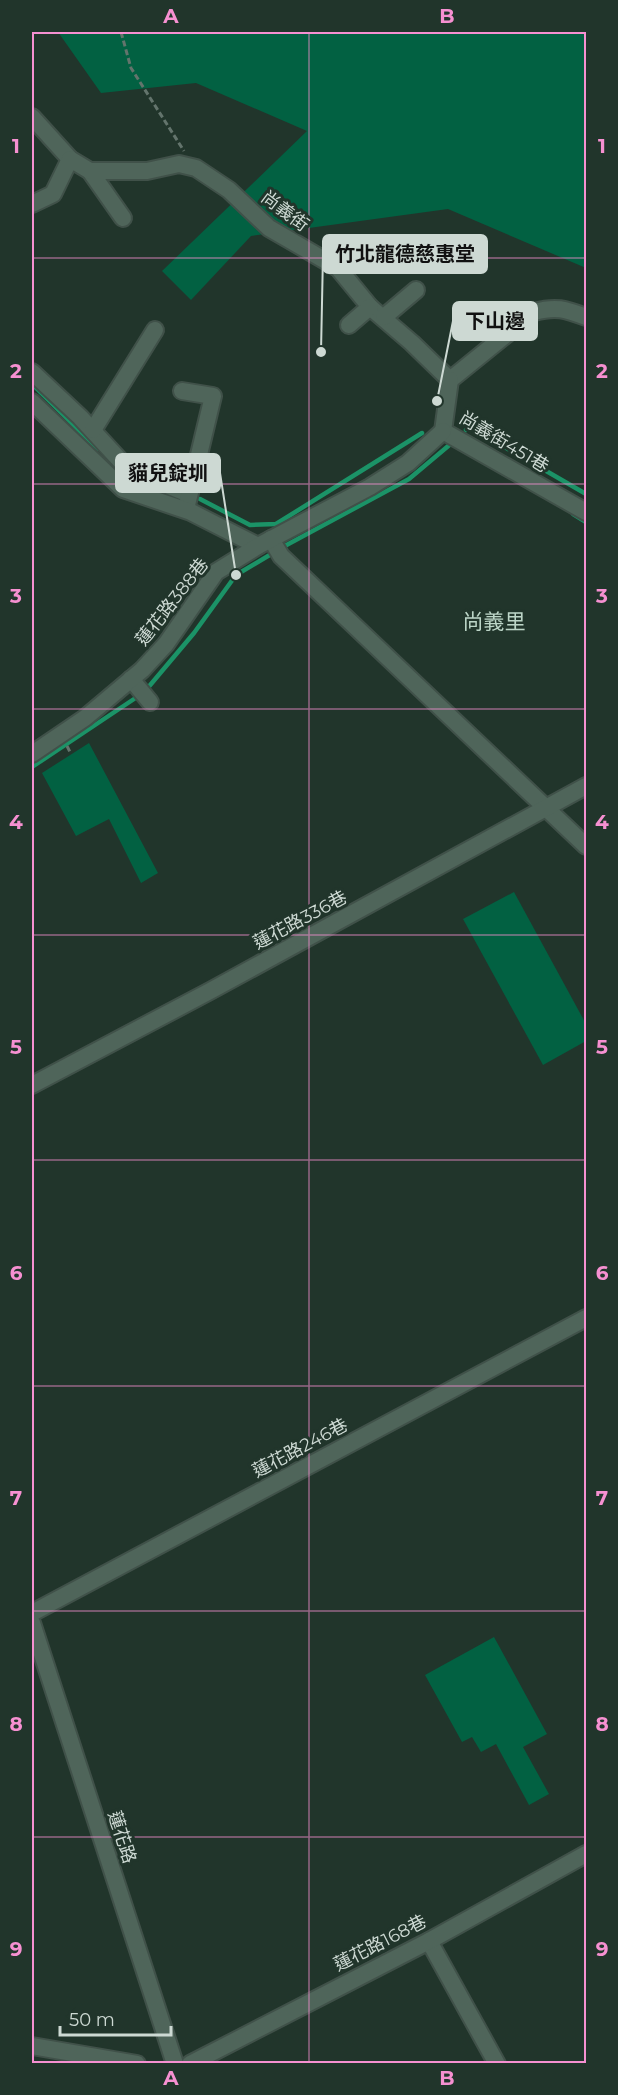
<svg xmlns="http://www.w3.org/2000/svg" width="618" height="2095" viewBox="0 0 618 2095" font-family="Montserrat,'Noto Sans TC',sans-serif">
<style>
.green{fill:#026142}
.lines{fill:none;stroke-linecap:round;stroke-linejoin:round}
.stream{stroke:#1b9367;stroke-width:4.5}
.minor-casing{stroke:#405149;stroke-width:20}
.path{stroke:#63746c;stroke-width:3;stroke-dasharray:6 3;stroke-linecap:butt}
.minor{stroke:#4f655a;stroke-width:16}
.grid{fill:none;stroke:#f690d1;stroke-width:1.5;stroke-opacity:0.55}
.labels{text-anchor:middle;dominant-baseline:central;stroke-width:6;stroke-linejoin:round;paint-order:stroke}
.street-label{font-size:18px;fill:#cdd9d3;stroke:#21352b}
.quarter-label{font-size:21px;fill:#bcd5c7;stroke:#21352b}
.leader{fill:none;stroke:#cdd9d3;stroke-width:2}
.callout-dot{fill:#cdd9d3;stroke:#21352b;stroke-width:2}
.callout{fill:#cdd9d3;stroke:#cdd9d3;stroke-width:2}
.callout-label{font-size:20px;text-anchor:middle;font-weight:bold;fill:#111}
.neatline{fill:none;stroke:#f690d1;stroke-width:2}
.grid-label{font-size:20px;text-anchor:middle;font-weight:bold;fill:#f690d1}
</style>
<rect width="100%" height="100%" fill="#21352b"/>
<!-- green -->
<g class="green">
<path d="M58,32H586V268L448,209L251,236L191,300L162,271L307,131L196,83L101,93Z"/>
<path d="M89,743L158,873L141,883L109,819L76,836L42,773Z"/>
<path d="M514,892L586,1024V1041L543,1065L463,919Z"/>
<path d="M494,1637L547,1734L523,1747L549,1794L529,1805L496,1744L481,1752L472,1737L462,1742L425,1675Z"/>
</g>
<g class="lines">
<!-- stream -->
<g class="stream">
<path d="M32,384L98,449"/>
<path d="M466,430L470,427L586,494"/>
<path d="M200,499L250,525L276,524L422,433"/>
<path d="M573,514L586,522"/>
<path d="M281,548L409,479L453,442"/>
<path d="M146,690L194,633L236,575L273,553"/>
<path d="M32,767L140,695"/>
</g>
<!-- minor casing -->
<g class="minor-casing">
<g id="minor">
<path d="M32,117L70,159"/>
<path d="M90,171L123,218"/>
<path d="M32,204L53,194L70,159L90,171H147L179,164L196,168L229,190L269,228L338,268L370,307L412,343L450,380"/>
<path d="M384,317L416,290"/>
<path d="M349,325L370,307"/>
<path d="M32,372L80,417L128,469L189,494"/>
<path d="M450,380L534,312C556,306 565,309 586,317"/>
<path d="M182,391L213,396L187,505"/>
<path d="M32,402L123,489L191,512L258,546"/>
<path d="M93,430L155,330"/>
<path d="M443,431L586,512"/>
<path d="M443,431L450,380"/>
<path d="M271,539L281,556L586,846"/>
<path d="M131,679L150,702"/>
<path d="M32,754L85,718L142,670L166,644L216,572L258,546L370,487L408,463L443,431"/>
<path d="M32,1085L210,991L586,786"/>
<path d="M32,1613L586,1318"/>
<path d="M32,1623L175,2064"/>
<path d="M429,1941L497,2064"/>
<path d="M32,2046L137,2064"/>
<path d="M190,2064L429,1941L586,1854"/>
</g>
</g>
<!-- path -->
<g class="path">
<path d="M121,32L131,68L184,151"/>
<path d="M67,746L71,754"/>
</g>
<!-- minor -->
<use href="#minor" class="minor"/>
</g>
<!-- grid -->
<path class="grid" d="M309,32V2064M32,258H586M32,484H586M32,709H586M32,935H586M32,1160H586M32,1386H586M32,1611H586M32,1837H586"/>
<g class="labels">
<!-- street labels -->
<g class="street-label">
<text transform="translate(285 211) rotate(37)">尚義街</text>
<text transform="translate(504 442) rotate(31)">尚義街451巷</text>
<text transform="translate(172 602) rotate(-52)">蓮花路388巷</text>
<text transform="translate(300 920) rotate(-28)">蓮花路336巷</text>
<text transform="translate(300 1448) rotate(-28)">蓮花路246巷</text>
<text transform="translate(122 1837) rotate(72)">蓮花路</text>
<text transform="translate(380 1943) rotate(-27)">蓮花路168巷</text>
</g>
<!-- quarter labels -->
<g class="quarter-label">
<text x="494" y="621">尚義里</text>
</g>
</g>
<!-- callouts -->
<path class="leader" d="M321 352L323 254M437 401L453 321M236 575L220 473"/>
<g class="callout-dot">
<circle cx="321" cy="352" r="6"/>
<circle cx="437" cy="401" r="6"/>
<circle cx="236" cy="575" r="6"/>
</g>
<g class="callout">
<rect x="323" y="235" width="164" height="38" rx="6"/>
<rect x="453" y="302" width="84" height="38" rx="6"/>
<rect x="116" y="454" width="104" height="38" rx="6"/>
</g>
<g class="callout-label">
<text x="405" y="261">竹北龍德慈惠堂</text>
<text x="495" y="328">下山邊</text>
<text x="168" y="480">貓兒錠圳</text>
</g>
<!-- border -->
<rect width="618" height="2095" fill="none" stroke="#21352b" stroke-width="66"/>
<!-- scale -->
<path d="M60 2026v9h111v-9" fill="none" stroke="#cdd9d3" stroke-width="3"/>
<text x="69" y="2026" font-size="18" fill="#cdd9d3" stroke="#21352b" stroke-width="4.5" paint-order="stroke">50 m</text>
<rect x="33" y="33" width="552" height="2029" class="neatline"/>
<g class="grid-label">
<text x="171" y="23">A</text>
<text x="447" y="23">B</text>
<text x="16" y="153">1</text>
<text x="602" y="153">1</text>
<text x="16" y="378">2</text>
<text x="602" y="378">2</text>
<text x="16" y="603">3</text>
<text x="602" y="603">3</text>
<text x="16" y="829">4</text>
<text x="602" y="829">4</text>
<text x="16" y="1054">5</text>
<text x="602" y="1054">5</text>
<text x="16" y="1280">6</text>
<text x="602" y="1280">6</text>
<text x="16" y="1505">7</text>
<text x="602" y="1505">7</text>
<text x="16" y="1731">8</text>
<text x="602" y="1731">8</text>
<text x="16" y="1956">9</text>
<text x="602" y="1956">9</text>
<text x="171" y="2085">A</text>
<text x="447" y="2085">B</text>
</g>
</svg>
